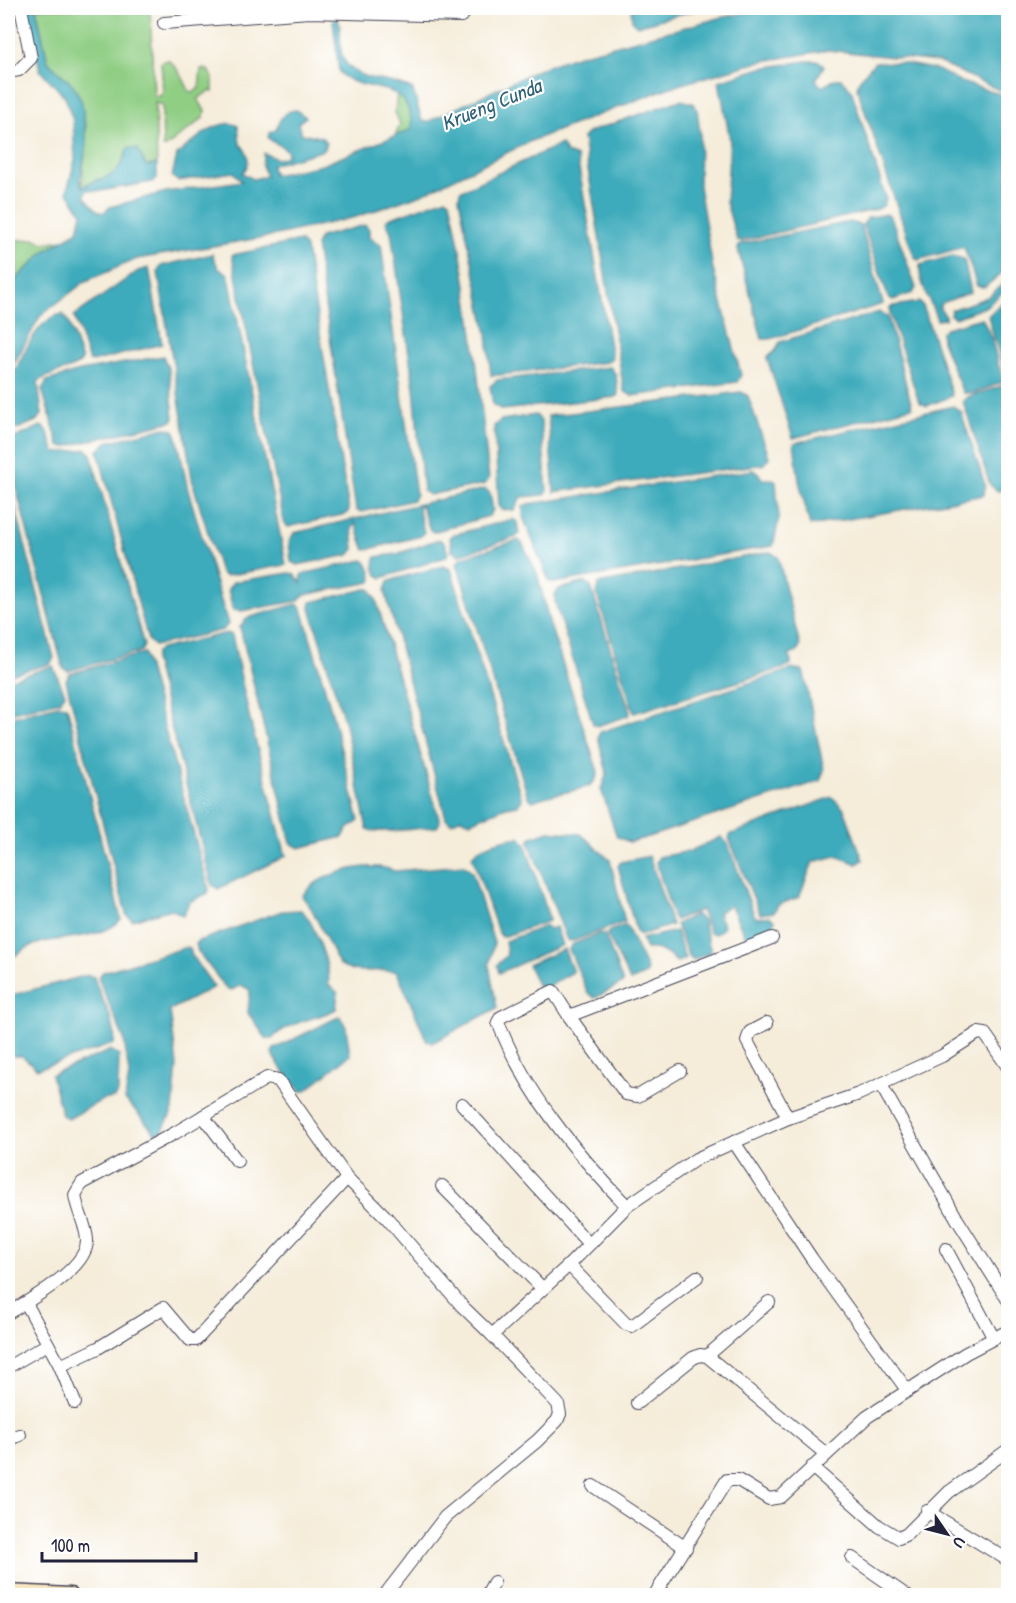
<svg xmlns="http://www.w3.org/2000/svg" width="1016" height="1603" viewBox="0 0 1016 1603" font-family="'Patrick Hand',sans-serif">
<style>
.green{fill:#90ce84;stroke:#597860;stroke-width:1.5}
.water{fill:#3cabbb;stroke:#2f667b;stroke-width:1.5}
.lines{fill:none;stroke-linecap:round;stroke-linejoin:round}
.street-casing{stroke:#424053;stroke-width:14}
.secondary-casing{stroke:#424053;stroke-width:19}
.street{stroke:#fff;stroke-width:12}
.secondary{stroke:#f7e8c3;stroke-width:16}
.labels{text-anchor:middle;dominant-baseline:central;stroke-width:4.5;stroke-linejoin:round;paint-order:stroke}
.water-label{font-size:21px;font-style:italic;fill:#2e6075;stroke:#fff}
</style>
<rect width="100%" height="100%" fill="#fff"/>
<filter id="ink" filterUnits="userSpaceOnUse"><feTurbulence type="fractalNoise" baseFrequency=".0167" numOctaves="2"/><feDisplacementMap in="SourceGraphic" scale="12" xChannelSelector="R" yChannelSelector="G"/><feConvolveMatrix kernelMatrix="1 2 1 2 8 2 1 2 1" color-interpolation-filters="sRGB"/></filter>
<filter id="wash" filterUnits="userSpaceOnUse"><feTurbulence type="fractalNoise" baseFrequency=".008" numOctaves="4" result="noise"/><feDisplacementMap in="SourceGraphic" scale="24" xChannelSelector="R" yChannelSelector="G"/><feGaussianBlur stdDeviation="1.35" result="paint"/><feColorMatrix in="noise" values="0 0 0 0 0 0 0 0 0 0 0 0 0 0 0 0 0 1.4 0 .05"/><feComposite in="paint" operator="in"/></filter>
<g filter="url(#wash)">
<rect width="100%" height="100%" fill="#f5ecd9"/>
<!-- green -->
<g class="green">
<path d="M36,8H150L154,96H160L163,91L161,62L168,60C178,67 184,79 189,91L194,92L199,88L201,69L208,70L213,78V92L209,91L198,99L205,111L203,118L166,147H163L162,105L155,103L157,164L146,166L138,149L112,176L97,179L82,187L86,125L73,85L48,62Z"/>
<path d="M397,93C407,101 415,118 410,130L395,136L400,124L395,112Z"/>
<path d="M35,239L44,243L63,240L45,251L8,287V241Z"/>
</g>
<!-- water -->
<g class="water">
<path d="M26,8H36L48,62L73,85L82,102L87,145L80,179L82,187C110,174 117,180 128,148L138,149L146,166L157,164V178L152,182L101,191L86,190L85,197L98,211L103,213L110,207L166,192L242,181L233,172L178,181L172,177L177,155C190,144 220,115 238,126L240,144C249,152 251,165 242,173L253,179L266,176L262,165L264,153L277,159L285,157L288,153C283,143 273,145 268,137L270,132L276,130C280,118 283,111 296,110L306,117L298,123L302,134L322,137L326,143L324,149L318,152L271,165L274,175L322,165L410,130C413,124 411,118 409,112C401,79 358,94 339,72L333,21L337,17C344,28 337,45 343,58C357,85 390,76 413,90L422,121L427,122L544,67L576,56L723,17L769,8H990L1008,17V94L938,62L828,50L758,62L668,88L531,141L422,194L356,217L272,236L137,259L86,281L41,315L8,374V287L45,251L78,231L82,213L67,191L75,160L73,121L65,97L40,70Z"/>
<path d="M631,8H702L637,26L632,21Z"/>
<path d="M806,61H819L824,66L816,80L822,87L835,79H841L851,89L886,198L884,205L878,209L742,241L737,240L726,202L730,140L719,81L761,68Z"/>
<path d="M875,62L902,63L938,70L961,82L1000,94L1008,100V268L985,287L977,286L964,247L918,260L914,256L857,88L859,80Z"/>
<path d="M680,100L693,103L697,109L700,133L699,186L713,269L741,375L737,382L632,396L624,391L583,138L589,132Z"/>
<path d="M561,144L566,153L577,157L612,357L608,362L491,376L487,334L459,198L460,191Z"/>
<path d="M446,198L450,201C471,293 479,386 489,479L485,484L429,495L423,491L414,388L391,232L386,222L388,219Z"/>
<path d="M886,214L891,217L916,288L913,293L893,300L888,297L863,224L867,218Z"/>
<path d="M850,222L861,225L883,304L770,339H762L738,249L740,244Z"/>
<path d="M365,225L369,229V237L381,245L416,494L413,500L362,512L356,510L316,245L320,237Z"/>
<path d="M300,241L306,248L349,510L346,514L288,527L284,523L232,255Z"/>
<path d="M212,254L219,269L227,273L229,277L286,565L225,576L220,572L193,484L158,272L161,266Z"/>
<path d="M952,256L964,259L971,292L942,303L939,307L945,315V319L937,320C932,302 918,285 920,265Z"/>
<path d="M149,268L162,344L92,362L89,361L74,316L138,271Z"/>
<path d="M1008,279V288L985,307L955,318L950,315L951,310L988,297Z"/>
<path d="M1008,297V489L998,491L990,485L963,401L968,397L1008,384L988,316Z"/>
<path d="M919,302L923,306L951,392L952,396L927,406L919,402L890,314V308L894,306Z"/>
<path d="M879,312L888,317L912,407L793,438L767,358L775,351L780,342Z"/>
<path d="M63,314L68,321L82,360C74,372 50,371 38,382L42,415L36,421L8,433V387L11,378C23,358 36,317 63,314Z"/>
<path d="M982,318L991,337L1003,382L974,393H963L942,341L941,332L946,328Z"/>
<path d="M163,356L169,370L174,418L172,421L64,447L59,446L42,389L47,381L80,371Z"/>
<path d="M610,367L616,375L618,394L616,397L502,410L493,405L490,386L497,380Z"/>
<path d="M741,392L748,396L769,457L765,464L554,492L548,416Z"/>
<path d="M953,406L961,412L985,485L984,495L810,526L799,481L794,443Z"/>
<path d="M536,415L541,421L547,492L545,495L521,497L515,510H501L499,505L494,426L501,420Z"/>
<path d="M41,426L47,430L55,453L87,449L91,454L144,646L141,651L68,671L63,668L8,457V441Z"/>
<path d="M165,428L174,430L177,437L188,490L228,624L223,630L154,646L148,640L98,451L107,442Z"/>
<path d="M753,470L758,472L762,479H772L776,482L779,519L773,546L554,583L549,581L523,517V506L528,504Z"/>
<path d="M8,478L54,658L50,664L8,675Z"/>
<path d="M485,489L490,493L493,510L489,516L433,532L430,530L421,505L418,507L424,532L421,536L365,550L355,523L352,529L354,549L349,555L297,565L291,562L289,542L294,533Z"/>
<path d="M513,519L517,522L519,534L516,537L459,555L452,551L450,538L452,535Z"/>
<path d="M439,539L445,544L448,553L446,557L382,578C375,575 372,564 376,557L397,554Z"/>
<path d="M518,540L522,543L537,573L550,625L598,772C597,777 595,782 590,785C575,793 550,793 533,801L528,797L457,563L461,558Z"/>
<path d="M770,552L778,557L800,646L797,652L790,655L791,664L784,668L634,713L597,595L598,584Z"/>
<path d="M363,560C369,563 374,576 371,582L304,595L298,601L241,611L233,610L228,589L233,582L289,573L294,574L301,583L302,574Z"/>
<path d="M443,566L451,569L522,800L518,805L506,807L470,822L461,818L451,823L446,818L385,591L388,582L395,579Z"/>
<path d="M586,582L591,587L630,712L628,716L597,726L593,724L555,602V594L559,589Z"/>
<path d="M366,589H370L376,599L440,822L437,827C423,827 374,835 367,829L345,724L310,608L311,602Z"/>
<path d="M297,604L302,609L332,713L359,821L348,829L343,837L299,848L291,843L240,627L247,618Z"/>
<path d="M227,633L232,635L250,720L286,856L218,889L212,885L154,660L156,652L161,649Z"/>
<path d="M144,653L209,889L208,893L189,902L183,916L172,909L132,920L126,914L66,680L69,674Z"/>
<path d="M53,666L65,694L60,701L8,713V680Z"/>
<path d="M792,669L802,670L804,674L824,770L820,781L642,839L629,842L617,837L601,789L607,773L598,737L600,732Z"/>
<path d="M58,705L66,706L68,710L121,919C107,938 61,937 40,943C27,946 18,954 8,961V718Z"/>
<path d="M832,797L844,809L863,860L857,864L836,856L813,862L799,897L778,905L774,912L760,914L729,838L731,834Z"/>
<path d="M549,831L581,834L610,860L625,922L573,941L567,940L529,842L532,837Z"/>
<path d="M520,837L526,845L549,918V921L502,937L498,932L472,856C483,843 505,839 520,837Z"/>
<path d="M721,837L728,844L754,915L757,918L769,916L775,921L773,926L747,939L730,905L718,913L724,927L716,934L710,933L701,910L675,920L673,917L656,862L659,857L690,851Z"/>
<path d="M649,856L672,925L640,935L636,931L618,866L621,862Z"/>
<path d="M464,865L472,872L494,943L489,965L497,1008L432,1043L427,1041L397,972C377,967 358,977 339,964L311,908L302,896C318,873 368,860 395,871Z"/>
<path d="M301,910C313,919 332,970 328,984L338,993L336,1009C316,1020 286,1022 272,1039L266,1038L248,1013L250,990L241,985L232,990L226,988L198,952L196,944L198,941L282,911Z"/>
<path d="M696,914L703,921L711,952L693,960L688,955L676,924Z"/>
<path d="M626,925L647,969L646,974L630,981L607,934L609,931Z"/>
<path d="M546,926L549,929L556,927L562,945L499,973L497,965L507,955L505,941Z"/>
<path d="M676,931L685,959L677,962C668,954 659,947 646,949L641,939Z"/>
<path d="M601,933L605,935L623,983L595,998L588,993L569,949L573,944Z"/>
<path d="M187,947L190,948L192,956L214,987L170,1010L177,1065L173,1110L162,1132L155,1133L125,1099L129,1075L124,1039L98,978L103,972Z"/>
<path d="M564,949L573,972L540,991L528,965Z"/>
<path d="M88,975L94,977C99,997 118,1022 114,1044L37,1069L22,1056H8V996Z"/>
<path d="M340,1016L346,1027L350,1055L305,1091H300L281,1068L272,1053L274,1049Z"/>
<path d="M111,1050L119,1056L118,1092L114,1098L102,1100L68,1119L62,1115L51,1075Z"/>
</g>
</g>
<g filter="url(#ink)">
<g class="lines">
<!-- street casing -->
<g class="street-casing">
<g id="street">
<path d="M164,23L309,12L461,16L470,8"/>
<path d="M8,72L19,70L31,58L21,8"/>
<path d="M569,1016L772,938"/>
<path d="M767,1023L750,1032L747,1041L788,1118"/>
<path d="M881,1085L957,1219L1008,1300"/>
<path d="M462,1104L588,1243"/>
<path d="M203,1116L237,1161"/>
<path d="M734,1142L812,1259L907,1390"/>
<path d="M442,1186L542,1288"/>
<path d="M627,1206C575,1152 525,1092 498,1022L501,1017L553,991L569,1016L626,1094L638,1096L680,1071"/>
<path d="M946,1249L993,1337"/>
<path d="M569,1265L626,1324L632,1326L697,1277"/>
<path d="M26,1303L60,1366L98,1348L163,1308L190,1340H196L347,1178"/>
<path d="M8,1313C29,1301 88,1268 87,1240C86,1224 77,1211 75,1195L82,1183L175,1133L267,1078L278,1080L347,1178L387,1218L462,1306L492,1335"/>
<path d="M707,1356L769,1302"/>
<path d="M60,1366L75,1403"/>
<path d="M8,1367L48,1344"/>
<path d="M637,1403L693,1358L700,1355L707,1356L826,1454"/>
<path d="M8,1440L20,1435"/>
<path d="M812,1467L879,1526L899,1538L907,1534L949,1492L1008,1450"/>
<path d="M593,1486L686,1548"/>
<path d="M927,1511L1008,1560"/>
<path d="M852,1558L907,1596"/>
<path d="M384,1596L445,1517L537,1441L557,1421L560,1414L558,1404L492,1335L569,1265L627,1206L696,1159L788,1118L859,1094L942,1056L978,1033L985,1034L1008,1067"/>
<path d="M486,1596L494,1582"/>
<path d="M654,1596L727,1480H738L769,1499L781,1497L867,1417L966,1353L1008,1331"/>
</g>
</g>
<!-- secondary casing -->
<g class="secondary-casing">
<path id="secondary" d="M8,1593L70,1596"/>
</g>
<!-- street -->
<use href="#street" class="street"/>
<!-- secondary -->
<use href="#secondary" class="secondary"/>
</g>
</g>
<g class="labels">
<!-- water labels -->
<g class="water-label">
<text transform="translate(491 104) rotate(-22)">Krueng Cunda</text>
</g>
</g>
<!-- margin -->
<rect width="1016" height="1603" fill="none" stroke="#fff" stroke-width="30"/>
<!-- north arrow -->
<g transform="translate(947 1534) rotate(125)" stroke="#ffffff" stroke-width="4.5" paint-order="stroke">
<path d="M0-4.5L10 22L0 15L-10 22Z" fill="#22223b"/>
<text y="-9" font-size="16" font-weight="bold" text-anchor="middle" fill="#22223b">U</text>
</g>
<!-- scale -->
<path d="M42 1552v9h154v-9" fill="none" stroke="#22223b" stroke-width="3"/>
<text x="51" y="1552" font-size="18" fill="#22223b" stroke="#ffffff" stroke-width="4.5" paint-order="stroke">100 m</text>
</svg>
